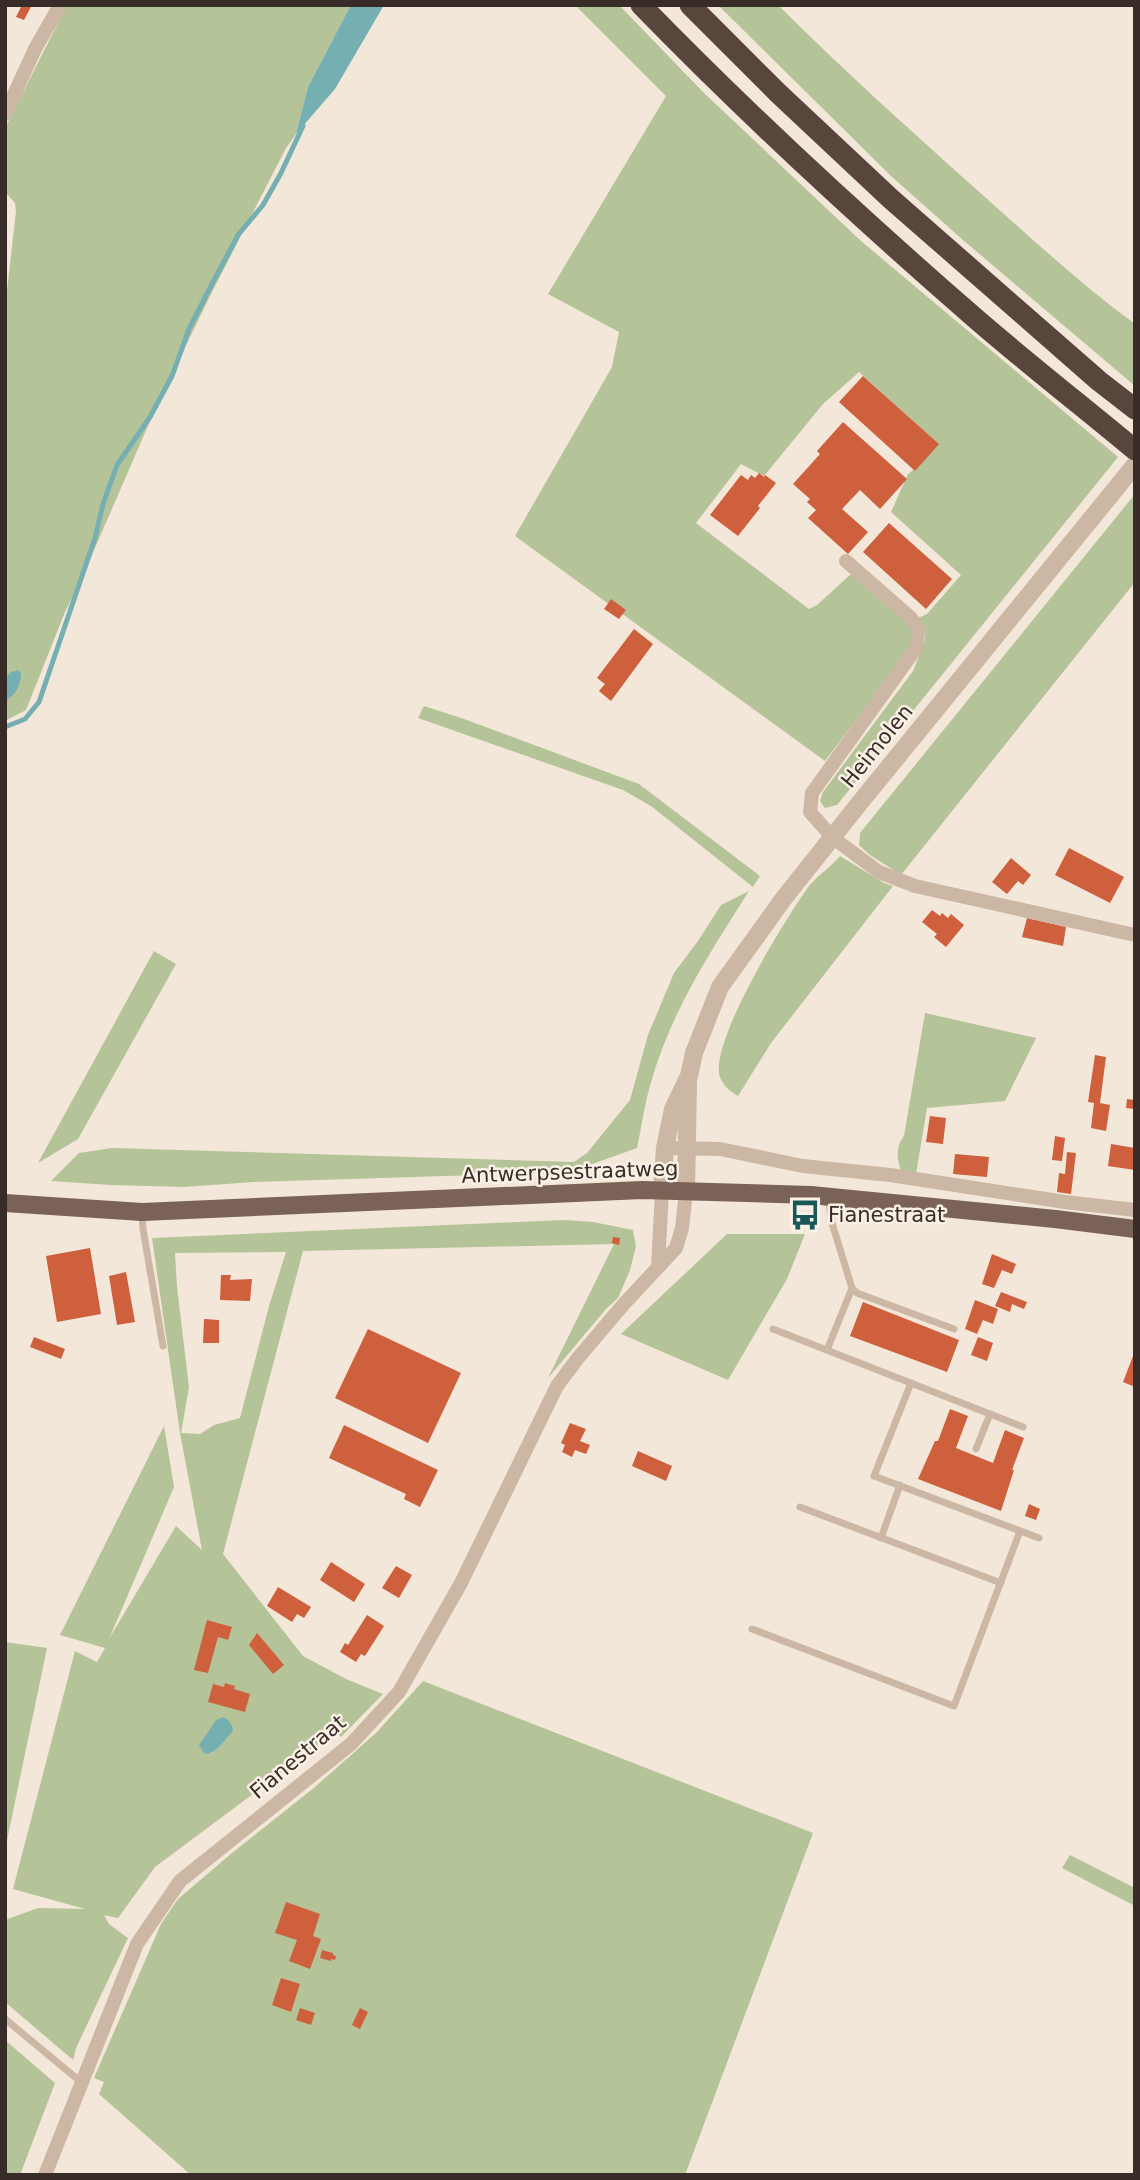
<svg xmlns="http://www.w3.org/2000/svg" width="1140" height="2180" viewBox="0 0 1140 2180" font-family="'DejaVu Sans',sans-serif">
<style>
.green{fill:#b5c398;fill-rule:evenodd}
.water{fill:#76afb2}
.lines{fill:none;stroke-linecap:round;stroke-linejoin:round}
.stream{stroke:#76afb2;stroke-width:5}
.building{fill:#ce603d}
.service{stroke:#ccb7a5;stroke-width:7}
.minor{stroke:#ccb7a5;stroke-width:14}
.tertiary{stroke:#ccb7a5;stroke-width:18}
.primary{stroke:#7a6256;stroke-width:18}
.motorway{stroke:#58463d;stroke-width:21}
.labels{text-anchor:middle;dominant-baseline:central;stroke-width:5;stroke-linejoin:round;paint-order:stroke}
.street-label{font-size:21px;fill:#372c27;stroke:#faf1e6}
.poi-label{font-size:21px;fill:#372c27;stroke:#faf1e6;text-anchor:start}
</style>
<rect width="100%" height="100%" fill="#f3e7d9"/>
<!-- green -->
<g class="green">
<path d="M67,5H351L308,87L296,134L286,148L211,294L157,405L85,571L65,612L26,710L5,721V309L16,211L15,203L5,192V128Z"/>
<path d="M575,5H619L704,93L861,241L1118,457L837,805L825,808L820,801L823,792L913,671L925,640V629L918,618L927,614L961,575L891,512L908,474L917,467L938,443L859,372L823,404L764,476L741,464L696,523L809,609L817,605L851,574L906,622L914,633L913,641L903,658L825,761L515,536L612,367L619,332L548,294L666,96Z"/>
<path d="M718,5H778C842,69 909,129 977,190C1028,235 1079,283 1135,324V386L963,240L891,176Z"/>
<path d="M1135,494V582L901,875L870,855L859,845L860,833Z"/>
<path d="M424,706L464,719L639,784L760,876L753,887L651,806L623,790L418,718Z"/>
<path d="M840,856L884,883L893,886L771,1043L738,1096C731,1092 723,1086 720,1077C708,1044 787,916 809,886C818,875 831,867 840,856Z"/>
<path d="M749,891C711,951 672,1010 652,1079C645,1101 642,1125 637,1148L584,1167L545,1173L254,1182L184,1187L110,1185L51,1181L79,1153L112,1148L574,1162L587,1153L630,1100L648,1035L674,973L698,941L721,905Z"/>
<path d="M154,951L176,964L78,1139L38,1163Z"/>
<path d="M925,1013L1036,1038L1005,1101L927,1108L916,1174L902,1172C896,1161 896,1145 904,1136Z"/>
<path d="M563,1220L593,1222L633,1230L636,1246L630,1270L618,1298L606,1309L548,1378L614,1244L303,1251L223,1554L303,1656L346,1679L383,1694L341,1737L336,1732L155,1867L118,1918L104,1915L109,1924L128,1938L76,2048L73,2060L5,2002V1920L38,1908L85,1909L13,1889L75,1651L97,1662L105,1648L60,1635L164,1426L174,1487L109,1639L176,1526L202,1550L180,1433L152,1238ZM286,1252L269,1306L240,1418L214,1425L200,1434L181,1433L189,1387L177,1287L175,1253Z"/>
<path d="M727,1234H805L787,1279L728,1380L621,1334Z"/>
<path d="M5,1642L47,1648L5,1850Z"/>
<path d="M423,1681L813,1833L685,2175H191L99,2094L104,2082L94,2078L161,1924L178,1899L232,1853L315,1787L377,1732Z"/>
<path d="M1070,1855L1135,1888V1906L1062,1868Z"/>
<path d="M5,2040L55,2083L20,2175H5Z"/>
</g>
<!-- water -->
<g class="water">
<path d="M351,5H384L335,89L296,134L308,87Z"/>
<path d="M18,670L21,673C21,684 16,696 5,700V678L11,672Z"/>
<path d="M223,1717C230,1720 232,1725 233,1731L218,1748L208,1754L204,1753L199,1745L216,1720Z"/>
</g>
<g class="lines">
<!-- stream -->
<path class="stream" d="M5,727L25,719L39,702L95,538L103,504L117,465L150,417L172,376L189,329L212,284L238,235L263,205L281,173L303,126"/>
</g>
<!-- building -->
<g class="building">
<path d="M22,5H32L24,20L16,17Z"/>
<path d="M863,376L939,444L915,471L839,402Z"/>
<path d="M843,422L907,479L880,509L860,490L842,509L868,532L848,554L808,518L816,510L807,502L810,499L793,484L820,454L817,451Z"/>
<path d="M759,473L764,477L765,475L776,483L758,506L760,508L738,536L710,515L741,475L748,480L751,475L755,478Z"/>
<path d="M889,523L952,579L926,609L863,552Z"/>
<path d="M611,599L626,610L619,619L604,609Z"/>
<path d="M634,629L653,644L611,701L599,691L605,684L597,678Z"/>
<path d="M1069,848L1124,877L1110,903L1055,875Z"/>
<path d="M1011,858L1031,875L1023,885L1018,881L1007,894L992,882Z"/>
<path d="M932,910L940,916L942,913L948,918L951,914L964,925L946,947L934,937L937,934L922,922Z"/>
<path d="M1027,918L1066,927L1063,946L1022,937Z"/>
<path d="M1095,1055L1106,1057L1100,1103L1110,1105L1106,1131L1091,1128L1094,1103L1088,1102Z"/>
<path d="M1127,1099L1135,1100V1109L1126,1108Z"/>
<path d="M930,1116L946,1118L943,1144L926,1142Z"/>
<path d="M1055,1136L1065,1138L1062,1161L1052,1160Z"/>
<path d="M1111,1144L1135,1148V1170L1108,1166Z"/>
<path d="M1067,1152L1076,1153L1071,1194L1057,1192L1059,1173L1065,1174Z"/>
<path d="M955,1154L989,1157L987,1177L953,1174Z"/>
<path d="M613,1237L620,1238L619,1245L612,1243Z"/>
<path d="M90,1248L101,1314L57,1322L46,1256Z"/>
<path d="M992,1254L1016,1264L1012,1274L1002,1270L994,1288L982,1284Z"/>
<path d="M126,1272L135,1322L117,1325L109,1276Z"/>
<path d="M221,1275H231L230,1280L252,1279L250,1301L220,1300Z"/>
<path d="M1001,1292L1027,1302L1024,1309L1012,1304L1010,1312L995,1306Z"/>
<path d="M975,1300L998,1309L993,1324L983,1320L977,1334L965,1329Z"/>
<path d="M863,1302L959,1340L947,1372L850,1336Z"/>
<path d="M204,1319L219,1320V1343H203Z"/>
<path d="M368,1329L461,1373L428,1443L335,1398Z"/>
<path d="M34,1337L65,1349L61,1359L30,1347Z"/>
<path d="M978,1337L993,1343L987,1361L971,1355Z"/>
<path d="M1135,1351V1387L1123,1382Z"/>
<path d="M950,1409L968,1416L956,1448L993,1463L1005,1430L1024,1438L1012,1470H1014L1001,1511L918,1479L935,1441H938Z"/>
<path d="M570,1423L586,1429L580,1441L590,1445L586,1454L575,1450L572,1457L562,1452L565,1445L561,1443Z"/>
<path d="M344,1425L438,1470L420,1507L404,1499L406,1494L329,1458Z"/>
<path d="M638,1451L672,1466L666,1481L632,1466Z"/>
<path d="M1029,1504L1040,1509L1036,1520L1025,1516Z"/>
<path d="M331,1562L365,1584L354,1602L320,1580Z"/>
<path d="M396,1566L412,1575L399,1598L382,1588Z"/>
<path d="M278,1587L311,1607L304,1618L297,1614L292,1622L267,1606Z"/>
<path d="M367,1615L384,1626L365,1656L361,1654L356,1662L340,1652L345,1643L348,1645Z"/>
<path d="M207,1620L232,1627L228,1640L218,1637L208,1673L194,1670Z"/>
<path d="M257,1633L284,1665L273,1674L249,1645Z"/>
<path d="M225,1683L235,1686L234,1689L250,1694L245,1712L208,1702L213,1684L224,1687Z"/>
<path d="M286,1902L320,1914L313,1936L321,1939L310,1969L289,1961L297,1940L275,1933Z"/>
<path d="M322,1950L333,1953V1955L336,1956L335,1960L331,1959V1961L320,1958Z"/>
<path d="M281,1978L300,1984L291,2012L272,2005Z"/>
<path d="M300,2008L315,2013L311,2025L296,2020Z"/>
<path d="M360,2008L368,2012L360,2029L352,2025Z"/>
</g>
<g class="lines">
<!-- service -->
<g class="service">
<path d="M828,1197L832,1223L852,1288L857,1293L954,1329"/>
<path d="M142,1212L143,1229L163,1346"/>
<path d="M773,1329L1023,1427"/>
<path d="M827,1350L852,1288"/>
<path d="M911,1383L874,1476L1039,1538"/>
<path d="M976,1449L990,1414"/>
<path d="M800,1507L1001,1583"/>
<path d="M881,1538L900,1485"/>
<path d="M752,1629L954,1706L1020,1531"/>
<path d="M5,2019L81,2082"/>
</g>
<!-- minor -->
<g class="minor">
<path d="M5,114L35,49L60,5"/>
<path d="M846,561L911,618L918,629L917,647L812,793L810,812L832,837L879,872L915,886L1135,935"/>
<path d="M665,1148L720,1149L803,1166L890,1175L1065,1202L1135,1210"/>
<path d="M658,1267L662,1191"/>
<path d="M45,2175L137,1944L180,1881L351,1744L399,1692L461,1583L557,1386L578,1358L623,1305L676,1248L682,1228L686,1192"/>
</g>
<!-- tertiary -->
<g class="tertiary">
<path d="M662,1191L665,1148L673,1109L689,1076L694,1053L720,987L784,898L858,805L1135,465"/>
<path d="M686,1192L688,1083"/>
</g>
<!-- primary -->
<path class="primary" d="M5,1203L142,1212L642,1190L811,1195L1055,1219L1135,1229"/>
<!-- motorway -->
<g class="motorway">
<path d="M641,5C747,114 860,218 975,318C1027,363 1082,406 1135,450"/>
<path d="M690,5L778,93L891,199L1099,381L1135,409"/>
</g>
</g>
<!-- icons -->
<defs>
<g id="bus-bare" transform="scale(2.415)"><path d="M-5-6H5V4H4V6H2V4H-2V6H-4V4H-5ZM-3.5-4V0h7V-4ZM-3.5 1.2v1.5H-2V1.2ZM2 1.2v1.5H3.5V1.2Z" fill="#19575b" stroke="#faf1e6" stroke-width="2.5" paint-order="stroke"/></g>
</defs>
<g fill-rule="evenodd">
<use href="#bus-bare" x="805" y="1215"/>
</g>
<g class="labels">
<!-- street labels -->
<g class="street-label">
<text transform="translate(877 746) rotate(-51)">Heimolen</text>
<text transform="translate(570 1172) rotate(-2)">Antwerpsestraatweg</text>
<text transform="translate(298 1757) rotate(-40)">Fianestraat</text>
</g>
<!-- poi labels -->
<g class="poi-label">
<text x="828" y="1215">Fianestraat</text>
</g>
</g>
<!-- border -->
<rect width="1140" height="2180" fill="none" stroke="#372c27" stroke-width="14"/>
</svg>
